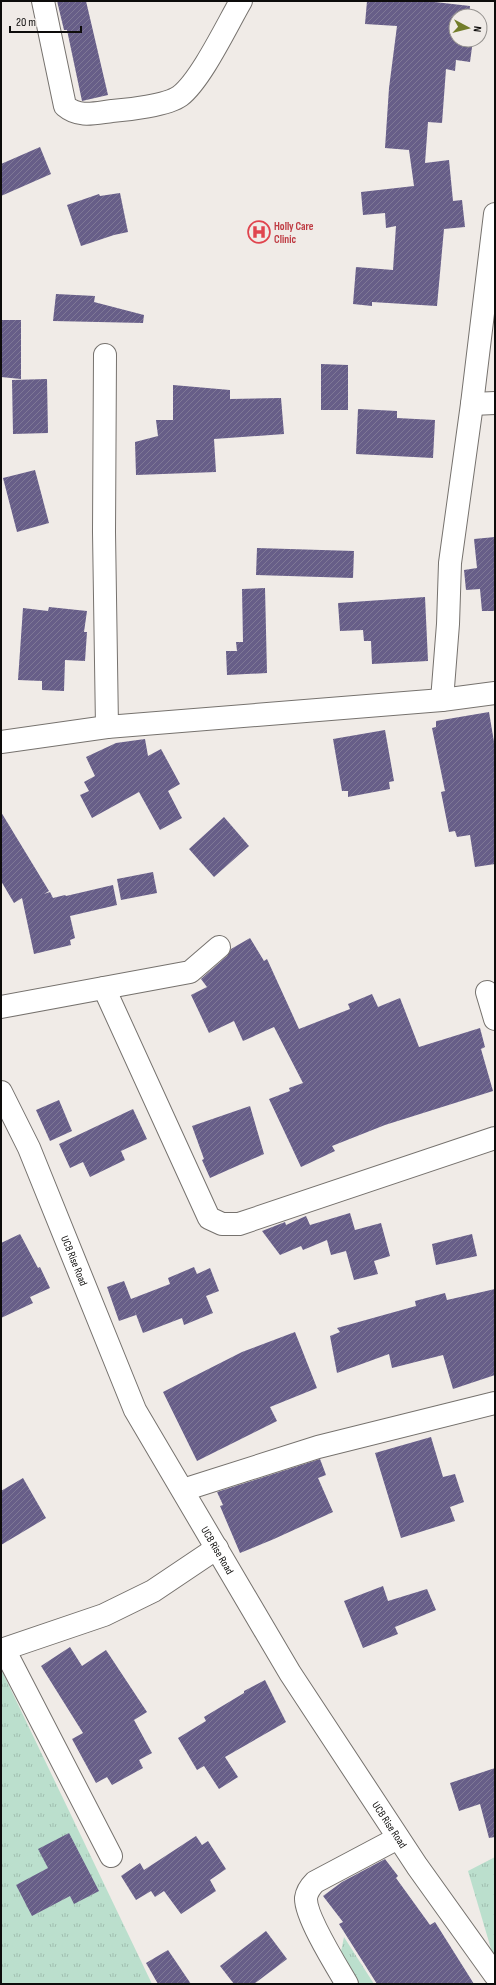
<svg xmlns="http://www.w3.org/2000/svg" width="496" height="1985" viewBox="0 0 496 1985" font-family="'Sofia Sans Condensed',sans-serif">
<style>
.grass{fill:url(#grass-tufts)}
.building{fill:url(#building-hatch)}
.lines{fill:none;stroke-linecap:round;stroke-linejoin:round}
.minor-casing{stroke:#76726e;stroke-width:24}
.minor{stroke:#fff;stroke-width:22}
.labels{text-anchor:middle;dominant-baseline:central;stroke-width:4;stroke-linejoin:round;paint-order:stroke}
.health-label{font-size:11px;font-weight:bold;fill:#be3a42;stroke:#f0ebe7;text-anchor:start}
.street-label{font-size:11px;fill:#0d0c0b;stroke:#f0ebe7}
</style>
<defs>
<pattern id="grass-tufts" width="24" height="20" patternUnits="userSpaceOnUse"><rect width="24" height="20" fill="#bbdfcd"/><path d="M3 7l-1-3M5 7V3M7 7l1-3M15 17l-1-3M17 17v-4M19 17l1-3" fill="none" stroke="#a0beaf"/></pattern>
<pattern id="building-hatch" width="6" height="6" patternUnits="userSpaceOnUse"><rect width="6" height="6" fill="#675e88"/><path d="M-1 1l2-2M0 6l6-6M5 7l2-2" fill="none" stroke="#7f7896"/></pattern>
</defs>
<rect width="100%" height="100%" fill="#f0ebe7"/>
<!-- grass -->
<g class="grass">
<path d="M1,1669L152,1984H1Z"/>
<path d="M495,1857V1959H494L468,1871Z"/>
<path d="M344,1937L374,1984H336L335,1981Z"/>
</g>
<!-- building -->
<g class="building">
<path d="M57,1H86L108,95L82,101L67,30H64Z"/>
<path d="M367,1H426L470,6L469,16H456V40H473L470,62L456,60L455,71L446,69L442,123L428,122L425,163L449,160L453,201L462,200L465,227L444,229L437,306L372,302V306L353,304L356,267L393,270L396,226L386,228L385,213L363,215L361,192L414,186L409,150L385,148L389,88L397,26L365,24Z"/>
<path d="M40,147L51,174L1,196V164Z"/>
<path d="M120,193L128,232L114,235L81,246L67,205L99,194L100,196Z"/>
<path d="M56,294L95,296L94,302L144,315L143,323L53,321Z"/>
<path d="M1,320H21V379L1,377Z"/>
<path d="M321,364L348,365V410H321Z"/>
<path d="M47,379L48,433L13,434L12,380Z"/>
<path d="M173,385L230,390V399L281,398L284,434L214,439L216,472L136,475L135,442L158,436L156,420H173Z"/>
<path d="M358,409L397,411V418L435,420L433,458L356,454Z"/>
<path d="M35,470L49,523L17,532L3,478Z"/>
<path d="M495,537V611H482L480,589L466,590L464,570L477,568L474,539Z"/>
<path d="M257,548L354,551L353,578L256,575Z"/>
<path d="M265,588L267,673L227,675L226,651H237L236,642H243L242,589Z"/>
<path d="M425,597L428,661L372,664L371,641H364L363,630L340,631L338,603Z"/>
<path d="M49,607L87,611L84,632H87L85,661L65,660L64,691L42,690V681L18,680L23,608L48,611Z"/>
<path d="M489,712L495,748V864L475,867L470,835L457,837L455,831L449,832L441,792L445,791L432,728L436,727V721Z"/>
<path d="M385,730L394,781L389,782L390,789L348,797V791H342L333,739Z"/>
<path d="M145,739L148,756L161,749L180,784L168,791L182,818L160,830L139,792L92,818L80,795L89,791L84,782L95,776L86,757L116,743Z"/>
<path d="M1,812L49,891L44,894L50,892L53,898L65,895L66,896L113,885L117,905L70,916L75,938L70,940L71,945L34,954L22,898L14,903L1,881Z"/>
<path d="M224,817L249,846L214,877L189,849Z"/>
<path d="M153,872L157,893L121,900L117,879Z"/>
<path d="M250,938L264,961L267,959L299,1029L350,1009L348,1004L372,994L378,1007L400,998L419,1047L480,1028L485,1047L481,1049L493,1091L385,1125L332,1146L335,1151L301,1167L269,1099L290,1091L289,1088L303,1083L274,1027L243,1041L234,1021L209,1033L191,995L207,987L201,979L227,956L231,949Z"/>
<path d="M59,1100L72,1131L50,1141L36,1110Z"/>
<path d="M250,1106L264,1154L210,1178L202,1160L204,1159L192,1126Z"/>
<path d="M133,1109L147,1139L121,1151L125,1160L90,1177L83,1162L70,1168L59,1144Z"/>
<path d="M350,1213L355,1230L381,1223L390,1256L374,1261L378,1274L354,1280L346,1251L331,1255L327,1240L303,1250L301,1246L280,1255L262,1231L285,1222L286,1225L306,1216L310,1225Z"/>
<path d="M20,1234L38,1268L40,1267L50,1288L30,1297L33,1303L1,1318V1243Z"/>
<path d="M472,1234L477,1256L436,1265L432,1244Z"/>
<path d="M194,1267L197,1274L210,1268L219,1291L206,1296L213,1313L184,1325L182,1318L143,1333L134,1309L136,1315L119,1321L107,1287L124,1281L131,1299L170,1284L168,1278Z"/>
<path d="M495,1289V1375L453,1389L443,1355L392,1368L389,1354L337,1373L330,1336L340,1332L337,1328L416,1306L415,1301L445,1293L447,1300Z"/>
<path d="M295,1332L317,1388L270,1407L277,1421L197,1461L163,1392L242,1352Z"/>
<path d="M431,1437L443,1477L455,1474L464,1502L450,1507L455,1521L401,1538L375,1453Z"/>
<path d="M320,1459L326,1475L318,1478L333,1512L274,1539L240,1553L220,1506L223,1505L217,1492Z"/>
<path d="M23,1478L46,1518L1,1545V1491Z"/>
<path d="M383,1586L388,1601L427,1589L436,1610L395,1627L398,1634L363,1648L344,1601Z"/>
<path d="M70,1647L82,1666L106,1650L147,1712L134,1720L152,1753L139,1760L143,1768L112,1785L107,1777L96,1783L72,1739L83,1733L41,1666Z"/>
<path d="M265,1680L286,1722L225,1757L238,1777L219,1789L204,1766L197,1770L178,1738L206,1721L204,1717L244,1693V1691Z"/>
<path d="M495,1768V1837L489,1838L480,1804L459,1811L450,1783Z"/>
<path d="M69,1833L99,1891L74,1904L70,1896L32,1916L16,1885L48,1868L38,1849Z"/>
<path d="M196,1836L202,1845L208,1841L226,1869L210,1880L216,1891L181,1914L164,1891L155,1897L151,1891L136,1900L121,1876L140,1863L144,1870Z"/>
<path d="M385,1859L398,1876L396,1878L430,1925L435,1922L474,1984H377L339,1924L343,1922L323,1896L342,1882Z"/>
<path d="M266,1931L287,1959L254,1984H234L220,1966Z"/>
<path d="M168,1950L191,1984H158L146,1963Z"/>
</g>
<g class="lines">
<!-- minor casing -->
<g class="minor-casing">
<g id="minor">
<path d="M43,1L65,106C79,118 95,113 112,111C128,110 168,105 180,96C201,80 227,25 241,1"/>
<path d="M105,355L104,532L107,727"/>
<path d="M472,404L495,403"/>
<path d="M442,700L448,624L450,563L472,404L495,214"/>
<path d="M1,742L107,727L442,700L495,693"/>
<path d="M104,988L209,1218L222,1224H239L495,1138"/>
<path d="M487,992L495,1019"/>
<path d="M1,1007L190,972L219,947"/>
<path id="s1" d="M1,1092L29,1148L135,1410L290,1673L417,1866L495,1975"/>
<path d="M183,1490L318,1447L495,1403"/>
<path d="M4,1649L111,1856"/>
<path d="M1,1650L104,1615L153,1591L217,1548"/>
<path d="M347,1984C337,1967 305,1916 306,1898C307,1891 310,1887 315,1882L398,1838"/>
</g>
</g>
<!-- minor -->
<use href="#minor" class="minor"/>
</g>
<!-- icons -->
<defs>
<g id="hospital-ring" transform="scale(1.15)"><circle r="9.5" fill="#f0ebe7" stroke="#e0444e" stroke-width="1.5"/><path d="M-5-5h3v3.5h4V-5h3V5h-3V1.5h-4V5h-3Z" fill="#e0444e"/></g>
</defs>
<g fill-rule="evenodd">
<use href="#hospital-ring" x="259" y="232"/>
</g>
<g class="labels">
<!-- health labels -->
<g class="health-label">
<text x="274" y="226">Holly Care<tspan x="274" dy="13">Clinic</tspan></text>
</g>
<!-- street labels -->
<g class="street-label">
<text stroke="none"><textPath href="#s1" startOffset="184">UCB Rise Road</textPath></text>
<text stroke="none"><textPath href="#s1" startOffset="508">UCB Rise Road</textPath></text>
<text stroke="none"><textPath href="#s1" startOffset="832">UCB Rise Road</textPath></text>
</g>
</g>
<!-- border -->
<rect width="496" height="1985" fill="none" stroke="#0d0c0b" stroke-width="4"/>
<!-- north arrow -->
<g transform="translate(468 28) rotate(97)"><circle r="19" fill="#f0ebe7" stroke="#95928f"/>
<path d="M0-3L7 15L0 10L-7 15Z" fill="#727d2a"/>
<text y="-6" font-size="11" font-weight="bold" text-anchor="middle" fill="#0d0c0b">N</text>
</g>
<!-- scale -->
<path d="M10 26v6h71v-6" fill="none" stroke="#0d0c0b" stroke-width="2"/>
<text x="16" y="26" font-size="12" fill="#0d0c0b" stroke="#f0ebe7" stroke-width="3" paint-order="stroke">20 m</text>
</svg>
